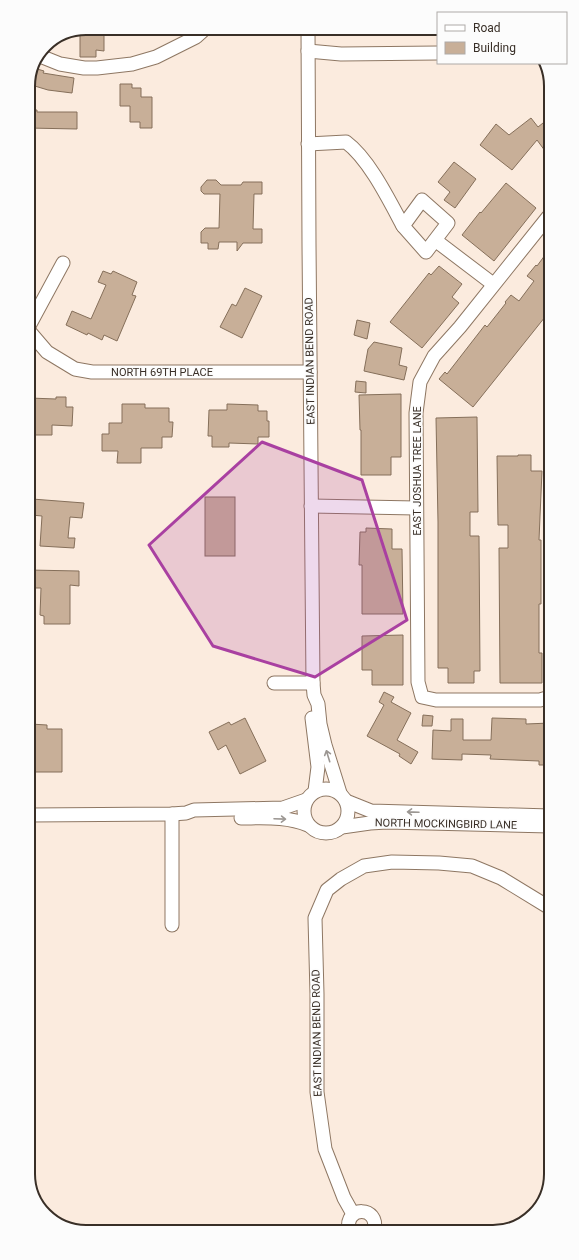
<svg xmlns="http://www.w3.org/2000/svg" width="579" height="1260" viewBox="0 0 579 1260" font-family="Roboto,sans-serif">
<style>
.building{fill:#c8af98;stroke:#856f5a}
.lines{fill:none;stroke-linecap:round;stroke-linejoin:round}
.minor-casing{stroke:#8e7763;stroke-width:15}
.minor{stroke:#fff;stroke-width:13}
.oneway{stroke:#9c9793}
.marked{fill:#a940a1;fill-opacity:0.2;stroke:#a940a1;stroke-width:3;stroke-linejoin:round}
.labels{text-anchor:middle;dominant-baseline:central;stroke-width:3;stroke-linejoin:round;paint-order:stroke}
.street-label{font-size:11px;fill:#392f27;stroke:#fcfcfc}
.rim{fill:none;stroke:#392f27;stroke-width:2}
</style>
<rect width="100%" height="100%" fill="#fbebde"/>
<!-- building -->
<g class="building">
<path d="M86,28H99V32H104V51L96,50V57H80V30Z"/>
<path d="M34,68L44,71L43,73L74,78L72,93L48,90L28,84Z"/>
<path d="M120,84H132V88H141V97H152V128H140V122H130V106H120Z"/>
<path d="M28,110H37V112H77V129L28,128Z"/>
<path d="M531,118L538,127L548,119V155L537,140L512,170L480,145L496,124L509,135Z"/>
<path d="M454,162L476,179L455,208L444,200L450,192L438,182Z"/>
<path d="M207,180H216L221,185H241L243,182H262V194H254L253,229H262V243H243L237,251V242H219L218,249H208V243H201V232L205,228H219L220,194H204L201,191V187Z"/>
<path d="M506,183L536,208L494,261L462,235L480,212L481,213Z"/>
<path d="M548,251L549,312L473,407L439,379L445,372L447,374L485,325L487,327L506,303L505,302L511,295L519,301L534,281L527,276L536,265L537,266Z"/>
<path d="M439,266L462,284L452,297L459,303L422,348L390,322L429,273L431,275Z"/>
<path d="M103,271L111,274L113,271L137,282L132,295L136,296L117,341L104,335L102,340L88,333L87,335L66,325L72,311L91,319L106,285L98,282Z"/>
<path d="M245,288L262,296L242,338L220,327L232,304L236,306Z"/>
<path d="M357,320L370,323L367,339L354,335Z"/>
<path d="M374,342L402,348L399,365L407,367L404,380L364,371L368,349Z"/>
<path d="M356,381L366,382V393L355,392Z"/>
<path d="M401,394V457H391V475H361V430H360L359,395Z"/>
<path d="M56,397H66V407H73L72,426L52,425V435H29V398L56,399Z"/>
<path d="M122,404H145V408H169V422H173L172,437H162V448H141V463H117L118,451H102V434H109V423H122Z"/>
<path d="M227,404L258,405V411H267V421H269V437H258V444L229,443V447H212V436H208L209,410H227Z"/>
<path d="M477,417L478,512H470V536H479L480,671H474V683H448V668H438V522L436,418Z"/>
<path d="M518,455H531V471H542L539,540H541V604H539V653H542V683H500L499,548H508V525H498L497,456H518Z"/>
<rect x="205" y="497" width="30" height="59"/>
<path d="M32,499L84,503L82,518L70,517L68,538H75L74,548L40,546L42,516L31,515Z"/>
<path d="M366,528L392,529V549H402L403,614H362V565H359L360,532H366Z"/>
<path d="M29,570L79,571V586L70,585V624H44V616L40,615L41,588H30Z"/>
<path d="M403,635V685H372V670H362V636Z"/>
<path d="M384,692L394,697L391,702L411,713L397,740L418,752L411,764L399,756L400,754L367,736L384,705L379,702Z"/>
<path d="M423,715L433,716L432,726H422Z"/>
<path d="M245,718L266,761L240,774L226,745L218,750L209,732L229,722L231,725Z"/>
<path d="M492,718L526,719V724L550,723V765H539V761L490,759L491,755L462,754V760L432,759L433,730L451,731V719H463V740H491Z"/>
<path d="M30,724L47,725V729H62V772H30Z"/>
</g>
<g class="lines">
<!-- minor casing -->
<g class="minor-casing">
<g id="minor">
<path d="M308,28L309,244L313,683L314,695L318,704L320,724L325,745L340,793"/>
<path d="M308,51L341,54L438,53"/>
<path d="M40,56L60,64L84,68H97L132,64L156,57L196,37L206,28"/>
<path d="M308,144L346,142C369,159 389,200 403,226"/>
<path d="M548,217L460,327L434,356L420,382L416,413L418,682L422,697L436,700H540L550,697"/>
<path d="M435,240L426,252L403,226L422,200L448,223L435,240L493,284"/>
<path d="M29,326L63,263"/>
<path d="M29,331L47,352L75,369L92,372H310"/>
<path d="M311,506L416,508"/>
<path d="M274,683H313"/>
<path d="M312,718L318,767L315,791"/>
<circle cx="326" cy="811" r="22"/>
<path d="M346,801L371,811L550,816"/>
<path d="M172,814V925"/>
<path d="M30,815L172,814L186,813L194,810L283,808L306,800"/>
<path d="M241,818C263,818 287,816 308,825"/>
<path d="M342,827L370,823L387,822L550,826"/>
<path d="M353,1214L344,1198L325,1149L317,1092V994L315,918L327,890L341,879L364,866L392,862L439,863L472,866L501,878L550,908"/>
<path d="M349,1230C344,1205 380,1206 374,1230"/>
</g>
</g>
<!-- minor -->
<use href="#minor" class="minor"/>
</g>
<!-- one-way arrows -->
<defs><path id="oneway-shaft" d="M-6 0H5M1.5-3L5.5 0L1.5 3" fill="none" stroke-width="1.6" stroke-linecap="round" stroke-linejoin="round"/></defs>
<g class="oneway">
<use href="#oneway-shaft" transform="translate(328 756) rotate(-107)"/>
<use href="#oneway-shaft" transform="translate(413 812) rotate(-178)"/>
<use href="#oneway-shaft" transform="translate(280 819) rotate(2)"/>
</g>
<!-- marked area -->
<path class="marked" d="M262,442L362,480L407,620L315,677L213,646L149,545Z"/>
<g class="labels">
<!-- street labels -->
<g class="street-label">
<text transform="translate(310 361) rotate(-91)">EAST INDIAN BEND ROAD</text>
<text x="162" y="372">NORTH 69TH PLACE</text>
<text transform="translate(417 471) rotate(-90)">EAST JOSHUA TREE LANE</text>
<text transform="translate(446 824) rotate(1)">NORTH MOCKINGBIRD LANE</text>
<text transform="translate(317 1033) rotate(-91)">EAST INDIAN BEND ROAD</text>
</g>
</g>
<!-- crop -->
<path d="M0 0H579V1260H0ZM86 35H493A51 51 0 0 1 544 86V1174A51 51 0 0 1 493 1225H86A51 51 0 0 1 35 1174V86A51 51 0 0 1 86 35Z" fill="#fcfcfc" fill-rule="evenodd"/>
<path class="rim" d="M86 35H493A51 51 0 0 1 544 86V1174A51 51 0 0 1 493 1225H86A51 51 0 0 1 35 1174V86A51 51 0 0 1 86 35Z"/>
<!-- legend -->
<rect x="437" y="12" width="130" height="52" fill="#fcfcfc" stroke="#aeaaa7"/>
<rect x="445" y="25" width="20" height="6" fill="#ffffff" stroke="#aeaaa7"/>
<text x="473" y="32" font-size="12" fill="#392f27">Road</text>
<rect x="445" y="42" width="20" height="12" fill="#c8af98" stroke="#aeaaa7"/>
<text x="473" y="52" font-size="12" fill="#392f27">Building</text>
</svg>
